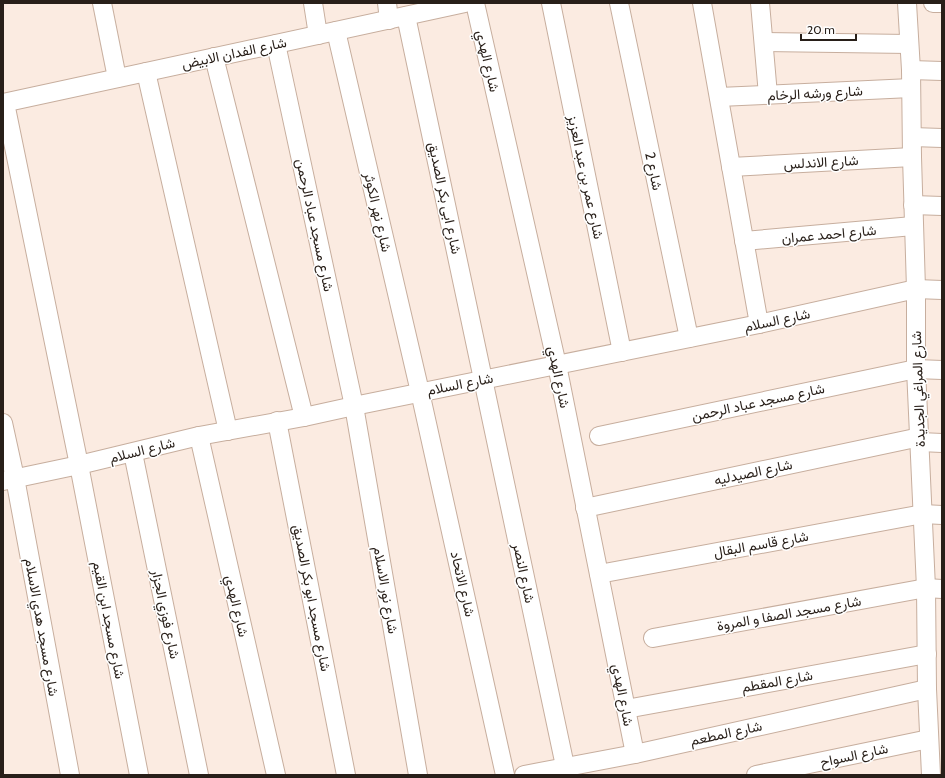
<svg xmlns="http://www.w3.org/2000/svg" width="945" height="778" viewBox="0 0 945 778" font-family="Cabin,Vazirmatn,sans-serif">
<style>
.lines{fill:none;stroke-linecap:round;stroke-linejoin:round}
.minor-casing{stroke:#c7ae9e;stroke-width:20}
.minor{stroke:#fff;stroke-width:18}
.labels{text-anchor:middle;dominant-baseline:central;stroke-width:3;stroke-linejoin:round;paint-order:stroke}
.street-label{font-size:14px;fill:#281f19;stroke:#fff}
</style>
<rect width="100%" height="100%" fill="#fbebe1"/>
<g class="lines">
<!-- minor casing -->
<g class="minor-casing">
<g id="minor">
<path d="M102,3L117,78"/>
<path d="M313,3L318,35"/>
<path d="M387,3L389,20"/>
<path d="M475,3L557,365L635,754"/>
<path d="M551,3L622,352"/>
<path d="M619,3L689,338"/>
<path d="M702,3L759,324"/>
<path d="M760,3L768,95"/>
<path d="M907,3L911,70L912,157L916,289V369L926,588L927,689L931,775"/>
<path d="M933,3H942"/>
<path d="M406,16L565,766L566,775"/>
<path d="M336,31L420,392L505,775"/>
<path d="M764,42L909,44"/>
<path d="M276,44L354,406L418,775"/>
<path d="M214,57L304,417"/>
<path d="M911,70L942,71"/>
<path d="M146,72L228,431"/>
<path d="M719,97L911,88"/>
<path d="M3,103L465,3"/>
<path d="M5,103L79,465L139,775"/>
<path d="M912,137L942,138"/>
<path d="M731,167L912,157"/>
<path d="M913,205L942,206"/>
<path d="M744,241L913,226"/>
<path d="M277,421L346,775"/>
<path d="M3,423L15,478L70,775"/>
<path d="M199,436L276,775"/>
<path d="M599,436L916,369L942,370"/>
<path d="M920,442L942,443"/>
<path d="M133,453L199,775"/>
<path d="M3,481L79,465L199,436L304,417L354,406L759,324L916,289L942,290"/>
<path d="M585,508L920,437"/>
<path d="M599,574L923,514L942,515"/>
<path d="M653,638L926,588L942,589"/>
<path d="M626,709L927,654"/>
<path d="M524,775L635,754L927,689"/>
<path d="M756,775L929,739"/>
</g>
</g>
<!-- minor -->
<use href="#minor" class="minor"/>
</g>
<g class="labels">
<!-- street labels -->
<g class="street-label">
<text transform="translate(234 53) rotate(-12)">شارع الفدان الابيض</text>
<text transform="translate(488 61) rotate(77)">شارع الهدي</text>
<text transform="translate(815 93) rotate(-3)">شارع ورشه الرخام</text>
<text transform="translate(821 162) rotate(-3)">شارع الاندلس</text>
<text transform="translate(654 171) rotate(78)">شارع 2</text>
<text transform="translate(586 177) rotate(78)">شارع عمر بن عبد العزيز</text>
<text transform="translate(445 198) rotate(78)">شارع ابى بكر الصديق</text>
<text transform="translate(378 212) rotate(77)">شارع نهر الكوثر</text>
<text transform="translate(315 225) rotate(78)">شارع مسجد عباد الرحمن</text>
<text transform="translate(829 234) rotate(-5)">شارع احمد عمران</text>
<text transform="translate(777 320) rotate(-12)">شارع السلام</text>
<text transform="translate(559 377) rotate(78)">شارع الهدي</text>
<text transform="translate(460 384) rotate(-11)">شارع السلام</text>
<text transform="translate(918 389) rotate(-92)">شارع المراغي الجديدة</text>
<text transform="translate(758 402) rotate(-12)">شارع مسجد عباد الرحمن</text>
<text transform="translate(142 450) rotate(-14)">شارع السلام</text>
<text transform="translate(753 472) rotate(-12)">شارع الصيدليه</text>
<text transform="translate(761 544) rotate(-10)">شارع قاسم البقال</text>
<text transform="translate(524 573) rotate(78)">شارع النصر</text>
<text transform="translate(463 584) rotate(77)">شارع الاتحاد</text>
<text transform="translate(386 590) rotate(80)">شارع نور الاسلام</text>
<text transform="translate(312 598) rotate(79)">شارع مسجد ابو بكر الصديق</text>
<text transform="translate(237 606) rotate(77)">شارع الهدي</text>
<text transform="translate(789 613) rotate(-10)">شارع مسجد الصفا و المروة</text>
<text transform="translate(166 614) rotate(78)">شارع فوزي الجزار</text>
<text transform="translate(109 620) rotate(79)">شارع مسجد ابن القيم</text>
<text transform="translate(42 627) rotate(80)">شارع مسجد هدي الاسلام</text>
<text transform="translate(777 681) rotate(-10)">شارع المقطم</text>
<text transform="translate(623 695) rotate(79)">شارع الهدي</text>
<text transform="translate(726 733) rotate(-12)">شارع المطعم</text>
<text transform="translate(854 755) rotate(-12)">شارع السواح</text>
</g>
</g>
<!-- border -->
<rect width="945" height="778" fill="none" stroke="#281f19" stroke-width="8"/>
<!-- scale -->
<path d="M801 34v6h55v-6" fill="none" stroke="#281f19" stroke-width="2"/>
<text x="807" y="34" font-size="12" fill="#281f19" stroke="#ffffff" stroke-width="3" paint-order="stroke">20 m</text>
</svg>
